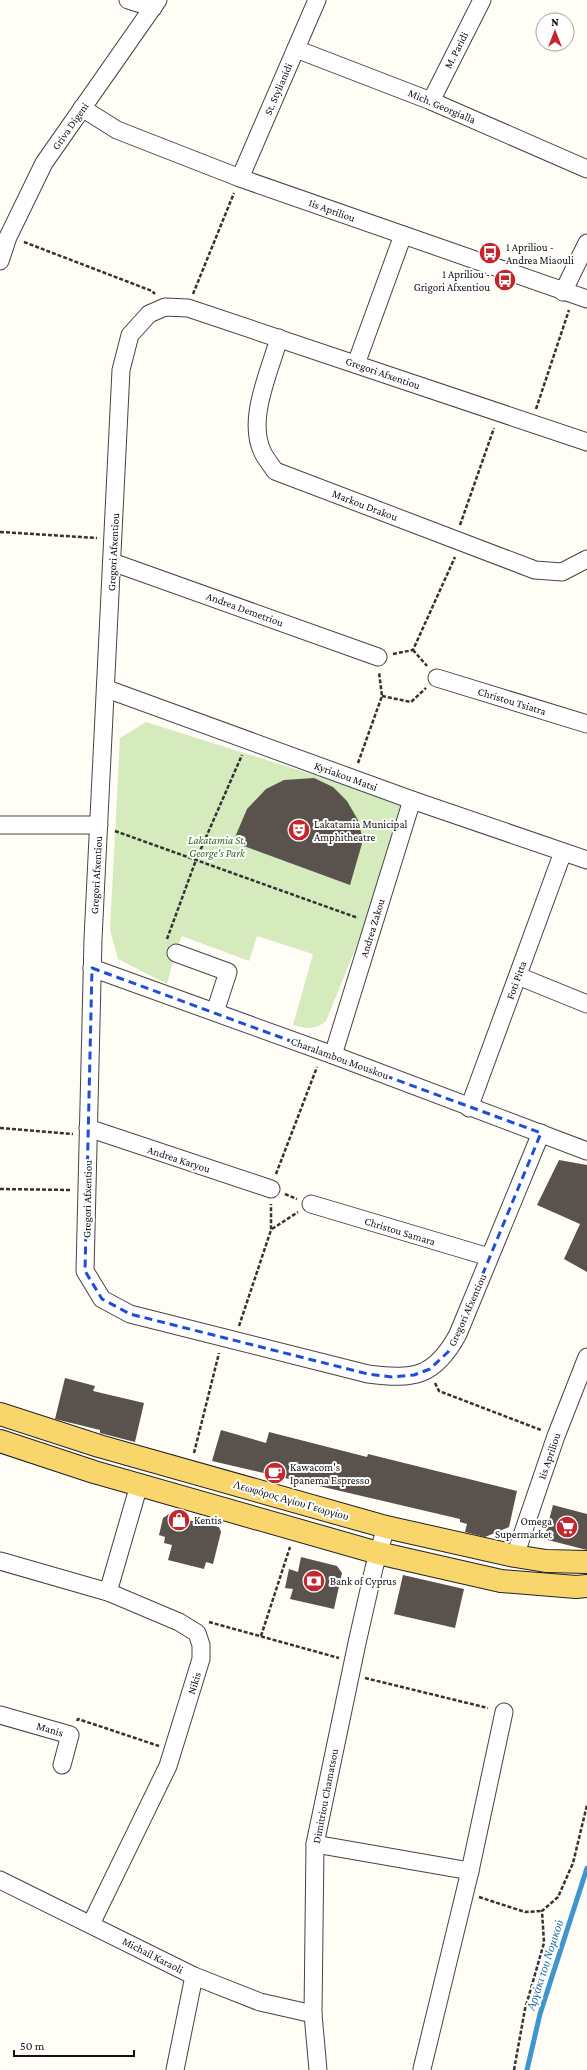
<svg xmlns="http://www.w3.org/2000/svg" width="587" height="2070" viewBox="0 0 587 2070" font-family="'Crimson Pro',serif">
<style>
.green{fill:#d5ebbd}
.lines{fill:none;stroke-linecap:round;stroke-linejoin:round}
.stream{stroke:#3f96cf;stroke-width:5}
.building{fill:#5a524d}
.minor-casing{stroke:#444;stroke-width:19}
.major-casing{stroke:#222;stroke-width:24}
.path{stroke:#333;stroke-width:2.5;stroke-dasharray:4 2;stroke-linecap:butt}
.minor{stroke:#fff;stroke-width:17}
.major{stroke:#f9d66b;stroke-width:22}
.marked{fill:none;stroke:#1d4ed8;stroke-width:3;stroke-dasharray:8 5;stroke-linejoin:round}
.labels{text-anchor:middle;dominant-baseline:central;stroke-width:4;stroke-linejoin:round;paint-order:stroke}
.street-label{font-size:11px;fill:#111;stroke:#fff}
.poi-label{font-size:11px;fill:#111;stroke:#fff;text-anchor:start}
.park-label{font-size:11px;font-style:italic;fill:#2f6b1f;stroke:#fff}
.water-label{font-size:12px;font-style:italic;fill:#1768a6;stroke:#fff}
</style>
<rect width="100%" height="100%" fill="#fffdf5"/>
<!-- green -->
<path class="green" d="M146,722L327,779L402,806L376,898L326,1021C315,1030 307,1029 293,1025L313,954L257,936L249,961L182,936L175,953L167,984L118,959L110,930L120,738Z"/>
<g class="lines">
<!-- stream -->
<path class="stream" d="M527,2070L540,2014L587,1868"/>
</g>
<!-- building -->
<g class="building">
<path d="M314,778L333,787L347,801L358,820L363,840L350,885L233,842L247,809L266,789L284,780Z"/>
<path d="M559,1160L587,1165V1272L564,1259L580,1224L537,1205Z"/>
<path d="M65,1378L95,1386L93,1391L144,1403L135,1442L100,1433V1430L55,1419Z"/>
<path d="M221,1430L266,1443L269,1432L367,1457L368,1454L517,1491L509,1527L485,1537L465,1532L467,1524L460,1522V1519L212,1461Z"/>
<path d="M553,1505L587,1514V1550L544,1539Z"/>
<path d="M183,1511L188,1520L219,1527L221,1532L213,1564L206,1562L204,1569L168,1560L172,1545L164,1543L165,1537L159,1535L163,1518L169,1514L175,1516Z"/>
<path d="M301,1557L337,1566L342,1573L334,1609L290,1599L293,1589L285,1588L289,1569L298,1572Z"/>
<path d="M403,1575L464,1589L455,1628L394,1614Z"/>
</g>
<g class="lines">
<!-- minor casing -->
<g class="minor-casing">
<g id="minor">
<path d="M128,0L153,8"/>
<path d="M296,49L431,101L587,169"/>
<path d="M431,101L482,0"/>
<path d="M82,108L117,130L240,178L587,299"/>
<path d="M240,178L317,0"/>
<path d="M0,261L8,237L44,163L158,0"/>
<path d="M563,292L587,243"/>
<path d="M279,338C270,371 246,420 263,453C266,459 271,465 275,471L535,570L562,572L587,559"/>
<path d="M356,364L403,235"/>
<path d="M112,562L378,657"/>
<path d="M437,678L587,724"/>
<path d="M107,689L412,800L587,860"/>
<path d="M0,825H99"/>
<path d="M176,953L228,972L215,1012"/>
<path d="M92,968L333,1055L587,1151"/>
<path d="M518,976L587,1004"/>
<path d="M333,1055L412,800"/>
<path d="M469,1108L563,852"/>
<path d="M88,1128L271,1189"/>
<path d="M541,1133L458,1334C435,1377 414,1380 368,1374L130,1314L102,1299L85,1271L93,939L121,370L130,335L149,314L165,307L188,308L587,442"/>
<path d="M311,1204L489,1257"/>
<path d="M515,1556L556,1436L587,1357"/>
<path d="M0,1561L108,1592L179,1622L197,1633L201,1645V1659L168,1766L91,1924"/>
<path d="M108,1592L139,1485"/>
<path d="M0,1715L70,1735L62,1765"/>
<path d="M315,1844L470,1871"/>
<path d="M0,1880L194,1976L260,2002L313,2014"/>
<path d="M422,2069L470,1871L504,1712"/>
<path d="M175,2070L194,1976"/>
<path d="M318,2070L313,2014L315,1844L357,1643L374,1568L386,1527"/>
</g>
</g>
<!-- major casing -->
<g class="major-casing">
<g id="major">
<path d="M0,1414L99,1446L386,1527L515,1556L546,1561L587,1562"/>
<path d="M0,1441L94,1472L378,1553L501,1581L576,1587L587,1586"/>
</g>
</g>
<!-- path -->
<g class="path">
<path d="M24,242L152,291L155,294"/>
<path d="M193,294L234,193"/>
<path d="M536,409L569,310"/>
<path d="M460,525L494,428"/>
<path d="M0,532L97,538"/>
<path d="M413,650L427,666"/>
<path d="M393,654L413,650L455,557"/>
<path d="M382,696L411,702L426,688"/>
<path d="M358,763L382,696L379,672"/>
<path d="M115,831L358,918"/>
<path d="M167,939L196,860L242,755"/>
<path d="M0,1128L73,1134"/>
<path d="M276,1174L317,1067"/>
<path d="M0,1189L71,1190"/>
<path d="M285,1194L297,1199"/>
<path d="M272,1229L298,1212"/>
<path d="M239,1326L271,1230V1204"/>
<path d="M435,1383L439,1391L541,1430"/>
<path d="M194,1453L219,1353"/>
<path d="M209,1622L339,1658"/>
<path d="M261,1636L290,1547"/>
<path d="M365,1678L488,1708"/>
<path d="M77,1721L78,1719L159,1746"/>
<path d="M479,1897L525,1912L542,1911"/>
<path d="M514,2070L525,2009L544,1943L542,1911L558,1897L573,1863L587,1805"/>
</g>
<!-- minor -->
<use href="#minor" class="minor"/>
<!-- major -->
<use href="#major" class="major"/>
</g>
<!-- marked area -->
<path class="marked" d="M92,968L541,1133L458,1334L448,1352L430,1369L414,1375L392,1377L368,1374L130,1314L102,1299L85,1271Z"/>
<!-- icons -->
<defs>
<g id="bus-disc" transform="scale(1.15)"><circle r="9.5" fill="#c4262e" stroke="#fff"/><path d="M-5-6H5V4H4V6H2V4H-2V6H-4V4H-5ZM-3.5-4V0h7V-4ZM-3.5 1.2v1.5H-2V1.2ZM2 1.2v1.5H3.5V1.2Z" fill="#fff"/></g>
<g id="theatre-disc" transform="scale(1.15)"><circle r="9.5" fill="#c4262e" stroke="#fff"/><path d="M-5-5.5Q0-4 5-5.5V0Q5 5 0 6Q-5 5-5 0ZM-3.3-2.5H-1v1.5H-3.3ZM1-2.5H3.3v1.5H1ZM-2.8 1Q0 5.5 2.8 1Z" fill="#fff"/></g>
<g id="cafe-disc" transform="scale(1.15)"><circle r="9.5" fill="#c4262e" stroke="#fff"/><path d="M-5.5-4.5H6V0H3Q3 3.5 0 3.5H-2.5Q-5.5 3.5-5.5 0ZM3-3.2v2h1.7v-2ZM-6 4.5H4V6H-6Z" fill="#fff"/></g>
<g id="shop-disc" transform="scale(1.15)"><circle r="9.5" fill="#c4262e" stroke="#fff"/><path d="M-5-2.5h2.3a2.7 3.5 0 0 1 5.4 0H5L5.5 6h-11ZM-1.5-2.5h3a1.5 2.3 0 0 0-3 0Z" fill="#fff"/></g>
<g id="supermarket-disc" transform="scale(1.15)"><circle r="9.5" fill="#c4262e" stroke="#fff"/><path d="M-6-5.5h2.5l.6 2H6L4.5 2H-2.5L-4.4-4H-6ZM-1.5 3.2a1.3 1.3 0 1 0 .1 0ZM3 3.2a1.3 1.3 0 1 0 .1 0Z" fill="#fff"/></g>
<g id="bank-disc" transform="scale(1.15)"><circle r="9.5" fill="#c4262e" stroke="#fff"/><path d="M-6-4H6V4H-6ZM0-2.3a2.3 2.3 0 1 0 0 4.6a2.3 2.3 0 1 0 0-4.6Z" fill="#fff"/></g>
</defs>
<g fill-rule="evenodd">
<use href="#bus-disc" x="490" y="253"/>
<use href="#bus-disc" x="505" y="280"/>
<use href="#theatre-disc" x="299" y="830"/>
<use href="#cafe-disc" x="275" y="1473"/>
<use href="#shop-disc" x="179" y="1520"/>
<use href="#supermarket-disc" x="567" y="1527"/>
<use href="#bank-disc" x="314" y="1581"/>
</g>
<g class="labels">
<!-- street labels -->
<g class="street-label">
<text transform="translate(456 50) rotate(-63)">M. Paridi</text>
<text transform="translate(278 89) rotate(-67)">St. Stylianidi</text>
<text transform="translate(442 106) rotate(23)">Mich. Georgialla</text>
<text transform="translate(70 126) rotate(-55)">Griva Digeni</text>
<text transform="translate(332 210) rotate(20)">1is Apriliou</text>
<text transform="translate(383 373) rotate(19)">Gregori Afxentiou</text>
<text transform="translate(365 505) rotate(21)">Markou Drakou</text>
<text transform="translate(113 552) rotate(-87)">Gregori Afxentiou</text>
<text transform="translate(245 609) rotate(20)">Andrea Demetriou</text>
<text transform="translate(512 701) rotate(17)">Christou Tsiatra</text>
<text transform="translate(346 776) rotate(20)">Kyriakou Matsi</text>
<text transform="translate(96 875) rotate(-87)">Gregori Afxentiou</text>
<text transform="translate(372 928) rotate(-73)">Andrea Zakou</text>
<text transform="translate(516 980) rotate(-70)">Foti Pitta</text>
<text transform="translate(340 1058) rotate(20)">Charalambou Mouskou</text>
<text transform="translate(179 1159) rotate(18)">Andrea Karyou</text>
<text transform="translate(87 1199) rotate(-89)">Gregori Afxentiou</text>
<text transform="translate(400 1231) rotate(17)">Christou Samara</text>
<text transform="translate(467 1310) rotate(-66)">Gregori Afxentiou</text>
<text transform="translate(549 1456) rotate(-71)">1is Apriliou</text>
<text transform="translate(291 1500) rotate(16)">Λεωφόρος Αγίου Γεωργίου</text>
<text transform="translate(194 1683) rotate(-73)">Nikis</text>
<text transform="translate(50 1729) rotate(16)">Manis</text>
<text transform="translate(325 1796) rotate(-79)">Dimitriou Chamatsou</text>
<text transform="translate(153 1955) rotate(27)">Michail Karaoli</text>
</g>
<!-- poi labels -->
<g class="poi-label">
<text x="506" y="247">1 Apriliou -<tspan x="506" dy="13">Andrea Miaouli</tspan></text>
<text x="490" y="274" text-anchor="end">1 Apriliou -<tspan x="490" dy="13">Grigori Afxentiou</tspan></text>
<text x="314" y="824">Lakatamia Municipal<tspan x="314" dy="13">Amphitheatre</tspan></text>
<text x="290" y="1467">Kawacom's<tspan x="290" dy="13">Ipanema Espresso</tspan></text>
<text x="194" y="1520">Kentis</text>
<text x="552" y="1521" text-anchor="end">Omega<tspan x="552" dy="13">Supermarket</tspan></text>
<text x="330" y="1581">Bank of Cyprus</text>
</g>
<!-- park labels -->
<g class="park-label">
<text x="217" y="840">Lakatamia St.<tspan x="217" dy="13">George's Park</tspan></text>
</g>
<!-- water labels -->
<g class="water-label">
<text transform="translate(545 1965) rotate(-72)">Αργάκι του Νομικού</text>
</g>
</g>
<!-- north arrow -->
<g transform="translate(555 32)"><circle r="19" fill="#ffffff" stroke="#a0a0a0"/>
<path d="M0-3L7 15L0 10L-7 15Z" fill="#c4262e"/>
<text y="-6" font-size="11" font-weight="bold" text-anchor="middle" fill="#111111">N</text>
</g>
<!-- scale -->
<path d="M14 2050v6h120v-6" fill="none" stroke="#111111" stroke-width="2"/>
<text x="20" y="2050" font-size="12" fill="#111111" stroke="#ffffff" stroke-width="3" paint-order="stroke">50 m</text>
</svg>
